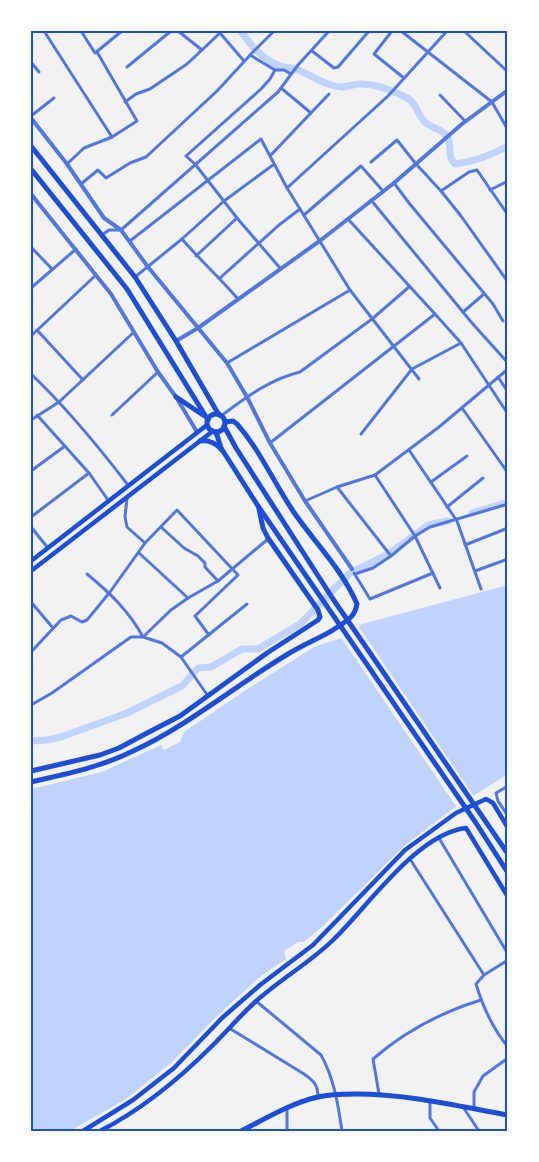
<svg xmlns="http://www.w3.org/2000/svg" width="539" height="1162" viewBox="0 0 539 1162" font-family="'Public Sans',sans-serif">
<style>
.water{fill:#bfd3fe}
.pier{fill:#f2f2f2}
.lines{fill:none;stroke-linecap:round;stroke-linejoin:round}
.canal{stroke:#bfd3fe;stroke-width:7}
.minor{stroke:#5277de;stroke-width:3}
.tertiary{stroke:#5277de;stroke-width:4}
.secondary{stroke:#1d4ed8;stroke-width:4.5}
.primary{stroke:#1d4ed8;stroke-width:5}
.neatline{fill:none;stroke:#1d4ed8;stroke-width:2}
</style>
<rect width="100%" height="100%" fill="#f2f2f2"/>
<!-- water -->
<path class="water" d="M508,585V774L451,810L404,846L322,927L304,942H298L284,951L286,959L261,976L219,1014L172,1062L126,1099L70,1131H31V789L102,772L161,745L164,750L180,742L184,732L240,694L314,647L344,637L362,624Z"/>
<!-- pier -->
<path class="pier" d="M357,624L475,798L458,809L340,636Z"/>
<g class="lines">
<!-- canal -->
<g class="canal">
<path d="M241,31C250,45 264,60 280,66C285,68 290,67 295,69C311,74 324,86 341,87C347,87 354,84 360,84C377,84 392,90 407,98C417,103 417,115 425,122C431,128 442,129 447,136C453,145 446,156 455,164C474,162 491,155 508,146"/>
<path d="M472,513L508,502"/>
<path d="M31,741L47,740L61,737L127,713L182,686L198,668L211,667L242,649H258L300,624L350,573L387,555L428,525L448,521"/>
</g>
<!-- minor -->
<g class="minor">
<path d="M31,31H32"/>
<path d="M44,31L112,137L137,121L97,52"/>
<path d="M81,31L95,53L122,31"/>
<path d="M178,31L202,50L222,31"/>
<path d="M392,31L374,54L404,78"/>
<path d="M401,31L492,102L508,130"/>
<path d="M464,31L508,72"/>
<path d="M220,33L244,61"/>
<path d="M312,51L334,68L338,67L369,31"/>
<path d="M250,55L275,70H284L291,74"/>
<path d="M31,62L39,72"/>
<path d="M127,67L171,31"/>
<path d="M275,70L270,79L261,89L186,156L195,164L237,218L280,268"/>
<path d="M281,88L311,113"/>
<path d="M440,95L465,121"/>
<path d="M125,102L136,94L150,89L187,64L202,50"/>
<path d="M31,116L54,98"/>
<path d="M270,156L329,94"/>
<path d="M371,162L397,140L416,164L441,191L461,216L508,282"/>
<path d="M67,164L84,148L112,137"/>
<path d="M394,183L409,203L493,304L503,321"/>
<path d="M81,184L98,170L106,178L130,163L146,157L217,91L253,52L274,31"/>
<path d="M287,188L388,96L447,31"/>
<path d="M490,190L508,181"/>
<path d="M441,191L469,172L477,170L508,215"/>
<path d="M371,200L472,323L508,363"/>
<path d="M304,215L361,166L383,191"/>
<path d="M102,235L109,230H121L278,92L298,65L329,31"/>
<path d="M182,239C200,260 220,278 238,299"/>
<path d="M130,241L261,139L287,188L350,290L419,379"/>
<path d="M31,247L52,269"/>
<path d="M196,256L237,218"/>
<path d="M135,277L182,239L224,201L273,165"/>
<path d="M220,278L279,225L300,209"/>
<path d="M31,288L76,249"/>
<path d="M463,312L484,294"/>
<path d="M37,330L83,380"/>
<path d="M31,336L96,275"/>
<path d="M461,343L508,414"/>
<path d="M227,363L350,290"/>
<path d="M31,374C67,408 98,446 128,485"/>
<path d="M498,377L508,392"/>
<path d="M462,408L508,473"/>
<path d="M37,415L89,473L108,500"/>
<path d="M112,415L158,372"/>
<path d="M221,416C245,398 270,379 300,372L372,319L409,287"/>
<path d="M31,420L59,402L134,332"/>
<path d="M361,434L412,369L461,343L435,314"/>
<path d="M270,443L435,314L348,219"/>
<path d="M409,450L457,521L481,589"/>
<path d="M31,471L65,446"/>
<path d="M375,475L415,536L440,588"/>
<path d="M431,482L467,456"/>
<path d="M337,487L391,556"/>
<path d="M127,498L125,517L127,527L145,543"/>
<path d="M305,501L337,487L375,475L439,427L508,369"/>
<path d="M447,507L483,478"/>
<path d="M31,517L89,473"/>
<path d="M31,527L48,548"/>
<path d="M161,527L184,548L198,556L205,563V567L218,581"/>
<path d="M465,545L508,528"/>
<path d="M139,553L188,598"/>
<path d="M475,571L508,559"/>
<path d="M354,573L370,599L433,573"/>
<path d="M87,574C109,592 129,611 143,637L162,643L181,657L208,696"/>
<path d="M355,574L373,568L391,556L415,536L430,527L508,504"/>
<path d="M31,602L53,628"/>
<path d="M31,652L61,620L71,616L82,622L87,620L110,592L145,543L177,510L238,575L195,616L209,635"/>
<path d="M181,657L247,604"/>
<path d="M31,705L52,693L131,637H143L171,610L188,598L218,581L268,539"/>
<path d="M508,786L496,793L498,801L508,816"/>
<path d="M439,838L508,954"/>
<path d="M410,859L484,975"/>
<path d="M508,960L484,975L476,984C483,1007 493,1029 508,1047"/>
<path d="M256,1001L321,1055C334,1078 338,1104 342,1131"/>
<path d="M229,1028L304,1074C314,1081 318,1085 318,1097"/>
<path d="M379,1094L373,1059C404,1032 442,1012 481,1000"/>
<path d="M430,1101V1118L439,1131"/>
<path d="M463,1107L479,1131"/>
<path d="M287,1108V1131"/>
<path d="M474,1108V1092L483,1076L508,1058"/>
</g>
<!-- tertiary -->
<g class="tertiary">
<path d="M31,118L67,164L104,218L121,230L148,267L227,363L247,397L270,443L305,501L352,569"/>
<path d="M31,194L111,294L158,372L176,397L197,432"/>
<path d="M176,341L198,328L321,240L394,183L462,124L508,90"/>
</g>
<!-- secondary -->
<g class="secondary">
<path d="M31,561L207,425"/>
<path d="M31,571L213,431"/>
<path d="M83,1131L133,1100L174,1068L222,1018L260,985L313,945L405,850L456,813L486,799L493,803L508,828"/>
<path d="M100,1131C141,1110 179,1079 212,1046C226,1032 239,1017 254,1003C279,980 308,964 332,941C367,908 416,834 466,828L508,897"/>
</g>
<!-- primary -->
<g class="primary">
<path d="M31,146L135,277L176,341L219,415"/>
<path d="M31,169L127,289L208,420"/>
<path d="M176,397L203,415"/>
<circle cx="216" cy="423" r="9"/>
<path d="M224,426L236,448L333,599L508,854"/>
<path d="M216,432L221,448L258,506L476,823L508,873"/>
<path d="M200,441C210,440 215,443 222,450"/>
<path d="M31,771L100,755L119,748L149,732L180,716L267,653L318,620L320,617L318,610L268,538L263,528L259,509"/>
<path d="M31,782C66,774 101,767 133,751C189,725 236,685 288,654C309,641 332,634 351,617C355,613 356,609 357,604C342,569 314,542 293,511C274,483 260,450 237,424L233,421L225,422"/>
<path d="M241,1131C265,1119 291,1103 318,1097C330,1094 343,1094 356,1094C408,1094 457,1106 508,1115"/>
</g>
</g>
<!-- border -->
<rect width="539" height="1162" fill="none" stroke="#ffffff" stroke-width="65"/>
<rect x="32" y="32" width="474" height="1098" class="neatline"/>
</svg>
